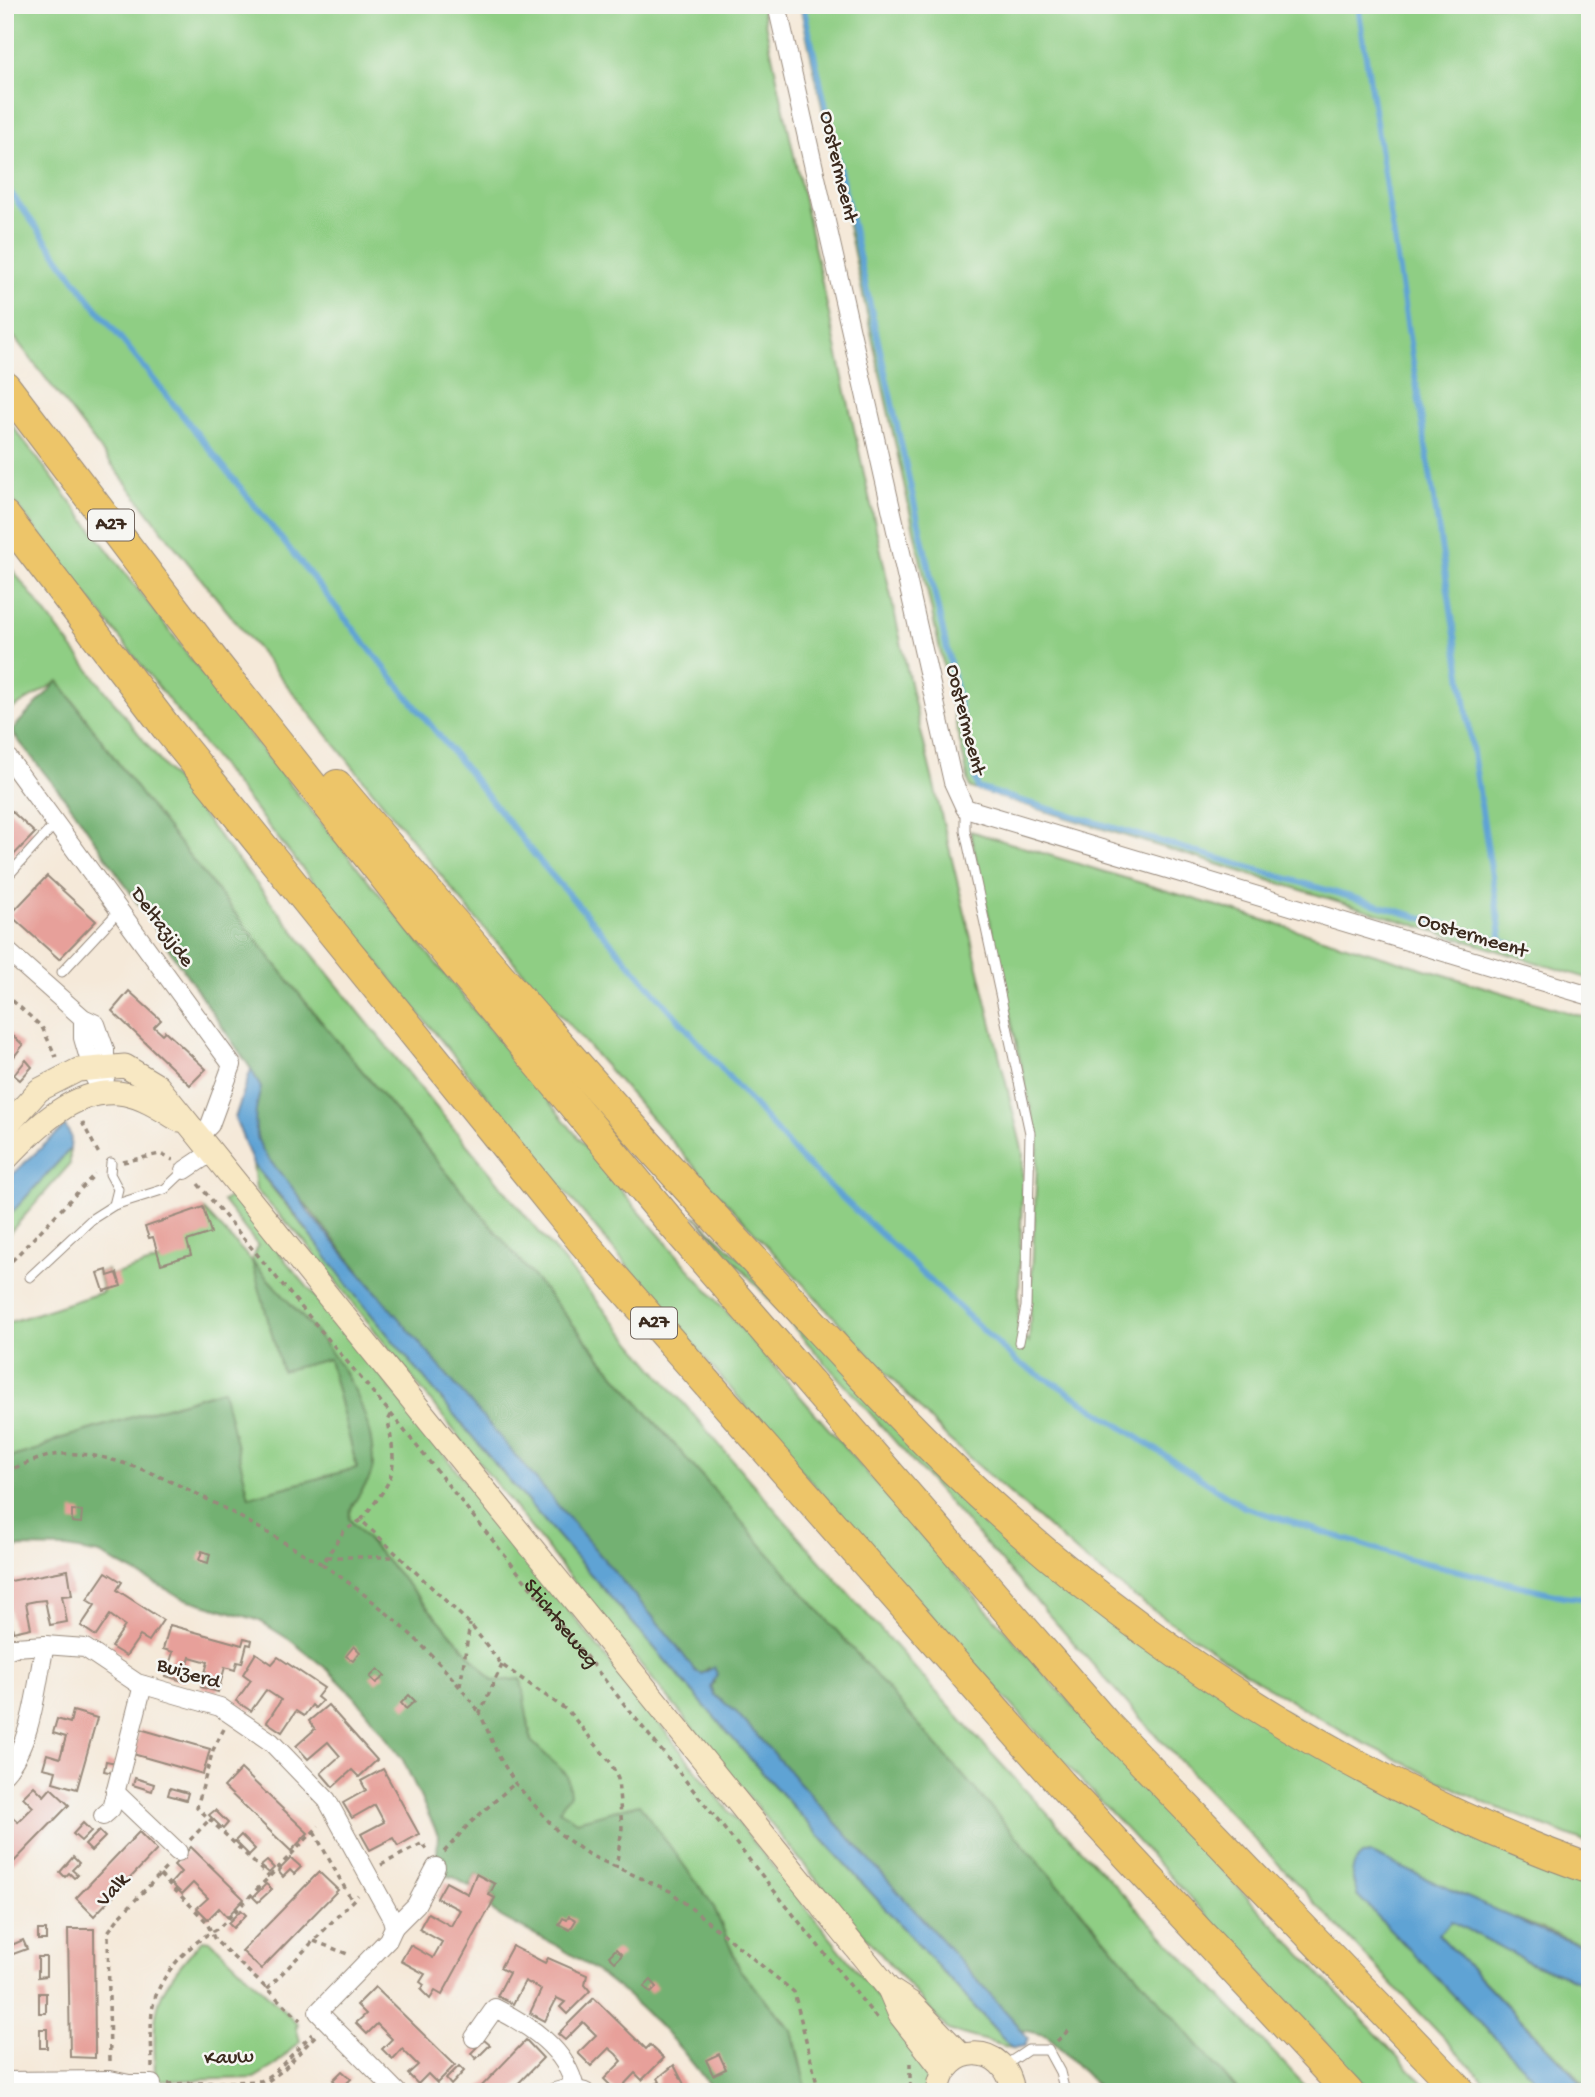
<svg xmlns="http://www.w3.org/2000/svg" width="1595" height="2097" viewBox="0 0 1595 2097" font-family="'Gochi Hand',sans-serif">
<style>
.green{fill:#8fce84;stroke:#657c51;stroke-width:2}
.forest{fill:#73b172;stroke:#576e48;stroke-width:2}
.water{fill:#5fa3d4;stroke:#4d6679;stroke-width:2}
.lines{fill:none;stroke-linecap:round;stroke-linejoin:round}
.stream{stroke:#5fa3d4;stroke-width:6}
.building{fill:#e7a09a}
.lane-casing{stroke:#988a7c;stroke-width:11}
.street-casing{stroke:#988a7c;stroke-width:20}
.secondary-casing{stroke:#988a7c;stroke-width:25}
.highway-casing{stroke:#988a7c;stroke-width:32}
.path{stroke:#988a7c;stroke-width:3.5;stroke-dasharray:5 5;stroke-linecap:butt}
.lane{stroke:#fff;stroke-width:9}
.street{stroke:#fff;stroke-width:18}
.secondary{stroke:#f8e8c3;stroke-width:23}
.highway{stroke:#edc569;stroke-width:30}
.labels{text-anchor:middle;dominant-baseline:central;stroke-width:5;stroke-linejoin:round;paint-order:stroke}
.shield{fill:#f6f6f2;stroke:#73675e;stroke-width:2}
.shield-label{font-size:19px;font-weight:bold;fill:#3b2a1e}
.street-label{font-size:21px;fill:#3b2a1e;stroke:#f6f6f2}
</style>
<rect width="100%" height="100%" fill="#f6f6f2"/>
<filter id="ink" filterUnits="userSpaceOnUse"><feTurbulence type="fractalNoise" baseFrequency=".0143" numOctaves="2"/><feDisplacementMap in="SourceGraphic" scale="14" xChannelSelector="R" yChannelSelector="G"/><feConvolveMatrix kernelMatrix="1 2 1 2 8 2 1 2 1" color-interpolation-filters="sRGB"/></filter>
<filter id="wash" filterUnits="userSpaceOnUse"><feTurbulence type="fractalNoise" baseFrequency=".00686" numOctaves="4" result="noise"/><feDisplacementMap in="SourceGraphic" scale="28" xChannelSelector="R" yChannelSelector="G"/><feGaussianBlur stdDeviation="1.57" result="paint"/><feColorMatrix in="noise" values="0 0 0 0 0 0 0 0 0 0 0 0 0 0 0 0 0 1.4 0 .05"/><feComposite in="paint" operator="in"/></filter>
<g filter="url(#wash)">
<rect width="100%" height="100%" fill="#f5e9d9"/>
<!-- green -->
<g class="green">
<path d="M5,5H761L917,715L1023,1153L1018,1331L1029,1342L1038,1142L970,831L1590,1019V1844L1485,1803L1348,1735L1258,1681L1147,1606L1083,1558L947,1438L714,1189L477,920L172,543L5,325Z"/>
<path d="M800,5H1590V979L970,788Z"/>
<path d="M5,416L244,728L630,1201L970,1591L1185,1831L1431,2092H1371C1145,1849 916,1608 702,1355C463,1072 231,783 5,490Z"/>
<path d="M5,560C309,960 628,1350 964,1723C1077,1849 1196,1969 1311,2092H1239L1167,2012L645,1411L498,1235L319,1019L145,800L59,681L5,713Z"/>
<path d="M70,1149V1164L5,1238V1220Z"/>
<path d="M253,1164L490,1458L767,1778L1012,2048L948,2030L833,1900L588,1600L304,1241L256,1190Z"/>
<path d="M232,1196L386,1382L884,2005C905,2032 930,2055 927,2092H807L795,2040L785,2020L764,2000L740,1970L713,1905L559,1811L531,1741L528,1720L349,1519C350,1498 370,1487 373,1461L329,1359L357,1468L249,1497L222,1390L56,1440L39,1449L5,1459V1320L7,1323L103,1292L98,1273L107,1270L109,1276L161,1260L204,1210L252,1261L258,1246L223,1201Z"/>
<path d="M694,1215L1133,1630L1590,1877V1948L1484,1906L1358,1896L1547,2092H1495L1150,1729Z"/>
<path d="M1452,1920L1528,1962L1590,1985V2090L1438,1934Z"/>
<path d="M202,1940L211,1941L298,2024L296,2027L300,2041L274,2066L254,2078L155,2081C154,2003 150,1999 202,1940Z"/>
</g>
<!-- forest -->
<g class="forest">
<path d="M58,681L145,800L319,1019L645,1411L1239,2092H1103L1048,2036L1022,2030L735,1711L714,1695L711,1687L715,1682L708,1668L702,1674L695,1671L670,1637L420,1346L258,1146L254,1114L261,1088L251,1069L74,810L11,731Z"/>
<path d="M252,1261C303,1320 371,1378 373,1462C373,1486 350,1497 349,1519L493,1681L521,1679L531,1741L567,1775L570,1794L559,1811L577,1821L639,1804L713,1905L740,1970L792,2031L807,2092H714C674,2034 618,1980 557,1946C536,1934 515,1926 495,1913L490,1908L495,1898L489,1895L495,1884L476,1874L470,1884L472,1888L453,1877L436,1873L438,1835L403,1760L355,1697L328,1670L290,1640L258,1620L183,1598L100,1554L67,1548L20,1547L5,1551V1459L39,1449L56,1440L223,1390L249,1497L357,1468L329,1359L282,1371Z"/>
</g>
<!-- water -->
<g class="water">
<path d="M251,1069L261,1088C240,1158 281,1159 309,1213L670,1637L695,1671L702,1674L714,1667L717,1674L711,1687L714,1695L735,1711L1017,2024L1028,2039L1025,2046L1012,2048L767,1778L490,1458L355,1295L292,1210L253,1164L235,1118Z"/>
<path d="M65,1126L71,1136L70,1149L5,1220V1181Z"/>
<path d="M1372,1854L1542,1931L1590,1948V1985L1528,1962L1452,1921L1438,1934L1590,2092H1547L1358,1896C1352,1879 1347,1868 1362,1855Z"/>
</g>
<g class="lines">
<!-- stream -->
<g class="stream">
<path d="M803,5L978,788L1514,945"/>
<path d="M1358,5L1502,941"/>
<path d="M5,185L90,300L542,864L801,1159L1017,1362L1059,1386L1244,1507L1405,1558L1563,1596L1590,1599"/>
</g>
</g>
<g id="blocks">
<!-- building -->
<g class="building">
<path d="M5,805L35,833L5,864Z"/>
<path d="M47,876L96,921L59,959L10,915Z"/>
<path d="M129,991L161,1020L154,1027L162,1034L165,1031L206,1069L190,1085L112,1011Z"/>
<path d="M5,1028L23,1045L5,1068Z"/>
<path d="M26,1060L32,1067L20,1080L14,1075Z"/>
<path d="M203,1207L211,1233L187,1241L191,1255L161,1264L153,1237L149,1238L145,1227Z"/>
<path d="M107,1270L108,1276L117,1273L121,1286L104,1291L98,1273Z"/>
<path d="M72,1510L82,1511L81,1523L72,1522Z"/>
<path d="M202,1551L210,1554L208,1563L199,1560Z"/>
<path d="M68,1570L72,1595L62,1596L67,1622L50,1625L45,1600L36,1601L26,1603L31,1628L13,1632L9,1606L5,1607V1582Z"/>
<path d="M106,1572L122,1582L117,1590L163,1620L149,1641L140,1636L126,1656L111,1647L125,1626L110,1615L96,1636L81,1626L95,1605L87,1600Z"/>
<path d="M170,1625L242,1645L244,1638L252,1640L251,1645L247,1644L242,1663L237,1662L235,1670L225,1667L218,1692L201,1687L208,1662L190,1657L183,1681L166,1676L173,1652L163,1649Z"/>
<path d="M354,1646L360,1652L353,1661L346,1656Z"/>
<path d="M256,1653L272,1664L278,1657L324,1688L317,1697L322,1701L315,1708L312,1705L304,1716L296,1711L282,1732L267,1722L281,1700L266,1690L251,1711L236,1701L251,1680L243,1674Z"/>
<path d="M378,1669L385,1676L376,1683L370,1677Z"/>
<path d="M409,1695L415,1701L406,1709L401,1703Z"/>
<path d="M328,1705L377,1760L359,1777L352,1770L333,1787L321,1773L340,1756L328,1742L308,1759L296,1746L315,1729L309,1721Z"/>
<path d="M73,1711L97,1718L77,1789L53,1782L56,1771L43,1768L47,1754L60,1758L66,1737L53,1733L57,1719L70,1723Z"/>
<path d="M140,1729L210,1749L203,1774L133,1754Z"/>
<path d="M106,1761L116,1763L113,1773L104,1771Z"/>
<path d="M241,1769L308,1833L291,1851L224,1787Z"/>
<path d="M383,1769L419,1834L398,1846L393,1838L370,1850L361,1834L384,1822L375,1805L352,1818L343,1803L366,1790L361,1781Z"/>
<path d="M135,1778L154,1784L152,1791L133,1785Z"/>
<path d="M34,1786L44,1796L51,1788L69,1805L5,1871L8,1832L5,1816L8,1813L18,1822L33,1807L23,1797Z"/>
<path d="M170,1788L188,1793L186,1800L168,1795Z"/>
<path d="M215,1810L228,1823L223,1829L209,1815Z"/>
<path d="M83,1823L91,1831L81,1841L73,1834Z"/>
<path d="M99,1831L105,1837L91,1851L85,1845Z"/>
<path d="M139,1832L157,1850L94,1916L76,1898Z"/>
<path d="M241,1835L255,1849L249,1855L235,1841Z"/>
<path d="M191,1847L244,1899L227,1917L219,1908L208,1919L197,1908L208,1898L193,1883L182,1894L171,1883L181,1872L174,1865Z"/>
<path d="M73,1857L79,1863L72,1870L78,1875L74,1878L69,1873L65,1877L60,1872Z"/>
<path d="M291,1858L301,1867L294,1874L290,1870L283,1877L278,1871Z"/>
<path d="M267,1861L274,1868L269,1873L261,1866Z"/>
<path d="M319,1872L338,1890L261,1969L242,1951Z"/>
<path d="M476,1874L495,1884L489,1895L495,1898L442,1995L435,1991L430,1999L421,1990L424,1985L420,1982L425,1974L401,1961L410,1945L433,1958L442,1942L419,1929L428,1913L451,1926L460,1910L437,1898L446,1882L468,1894Z"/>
<path d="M266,1884L272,1889L258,1902L253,1897Z"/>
<path d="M241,1910L246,1915L233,1928L228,1923Z"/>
<path d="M569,1916L576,1920L570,1930L559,1925L563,1918L567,1920Z"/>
<path d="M68,1929H94L95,2058L70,2057Z"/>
<rect x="38" y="1930" width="8" height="10"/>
<path d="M23,1940L27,1949L5,1957V1948Z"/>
<path d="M512,1946L545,1963L548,1958L587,1975L585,1985L590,1991L567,2014L560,2007L565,2002L557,1998L545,2021L530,2013L541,1990L533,1985L525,1981L513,2004L497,1996L509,1973L500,1968Z"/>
<path d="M616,1949L622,1955L615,1962L609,1956Z"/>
<path d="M38,1957H46V1976L38,1977Z"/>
<path d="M651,1980L657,1987L651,1993L644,1987Z"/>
<path d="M375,1987L455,2065L437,2083L428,2074L418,2084L408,2074L418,2065L402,2049L393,2059L387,2054L382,2049L392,2039L377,2024L367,2034L356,2023L366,2014L357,2005Z"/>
<rect x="39" y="1993" width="7" height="20"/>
<path d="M594,1998L646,2049L650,2045L664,2058L642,2080L635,2073L617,2092L604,2079L622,2061L616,2054L609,2048L591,2066L578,2053L596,2035L583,2022L565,2040L558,2034Z"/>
<rect x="40" y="2029" width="7" height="19"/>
<path d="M484,2040L490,2045L476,2059L471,2053Z"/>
<path d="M526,2040L543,2058L510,2092H476Z"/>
<path d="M719,2054L726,2069L713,2075L706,2060Z"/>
<path d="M674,2065L686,2088L679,2092H649L647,2088L660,2082L658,2078Z"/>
<path d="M459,2066L464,2071L451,2085L446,2079Z"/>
<path d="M342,2071L351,2079L342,2088L333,2080Z"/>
</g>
</g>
</g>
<g filter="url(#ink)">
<use href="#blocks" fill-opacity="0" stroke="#988a7c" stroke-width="2"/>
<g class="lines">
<!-- lane casing -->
<g class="lane-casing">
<g id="lane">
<path d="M965,808V831L1030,1133L1026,1307L1019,1342"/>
<path d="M5,879L56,823"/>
<path d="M62,972L120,910"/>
<path d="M111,1163L110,1174L118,1189L114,1205"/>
<path d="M30,1277L92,1219L114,1205L165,1189L185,1170"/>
<path d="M1004,2066L1028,2050H1048L1060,2072L1065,2092"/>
</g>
</g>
<!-- street casing -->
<g class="street-casing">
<g id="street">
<path d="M777,5L953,782L965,808L1590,996"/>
<path d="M5,754L232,1065L210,1125L199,1136"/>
<path d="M5,949L83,1018L96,1024L105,1050V1079"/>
<path d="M83,1018V1038L95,1079"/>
<path d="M185,1170L212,1152"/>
<path d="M5,1651L15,1647L45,1645"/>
<path d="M5,1773C33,1742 36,1685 45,1645L85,1648L137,1683L220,1707L271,1742L327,1800L392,1919L394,1927L388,1940L318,2012L397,2092"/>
<path d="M115,1792L178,1852"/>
<path d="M103,1816L111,1809L143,1685"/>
<path d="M394,1927L416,1905L436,1867"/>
<path d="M474,2038L495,2008C529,2025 567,2049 575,2089"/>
<path d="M5,2081L110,2080L129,2084H152"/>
<path d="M555,2092L569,2088L585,2092"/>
</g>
</g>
<!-- secondary casing -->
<g class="secondary-casing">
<g id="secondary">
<path d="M5,1128L39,1090L78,1070L125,1066L158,1086L889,1989L900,2015L944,2071"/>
<path d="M5,1160C35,1128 76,1085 125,1094C145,1098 162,1110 179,1120"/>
<path d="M889,1989L912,2004L962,2056"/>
<path d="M938,2092C944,2041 1007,2041 1013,2092"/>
</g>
</g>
<!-- highway casing -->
<g class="highway-casing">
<g id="highway">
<path d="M5,386L217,665L417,918L669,1220L1106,1724L1461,2092"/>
<path d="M5,516L166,727L583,1242L1061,1784L1348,2092"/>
<path d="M337,785C473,946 610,1106 754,1260C835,1346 913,1435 1001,1514C1172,1667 1373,1791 1590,1869"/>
</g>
</g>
<!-- path -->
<g class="path">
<path d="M5,994L42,1027L56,1057"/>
<path d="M82,1122L100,1156"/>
<path d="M123,1162L160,1154L173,1160"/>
<path id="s1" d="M198,1184L391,1414L878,2020"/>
<path d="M5,1268L95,1174"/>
<path d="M391,1415L388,1421C398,1474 395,1478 361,1520L470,1624L502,1665L568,1711L611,1763L618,1779L622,1828L616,1868"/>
<path d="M5,1471C23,1466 43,1455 62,1454C137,1448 256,1528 322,1564"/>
<path d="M361,1520L344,1531L322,1564C383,1605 436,1653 480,1713"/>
<path d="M327,1557H395"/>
<path d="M502,1665L480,1713L498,1755L515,1783L560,1834L589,1855L670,1891L794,1992L819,2092"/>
<path d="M460,1686L470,1624"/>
<path d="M224,1729L213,1750L197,1807L269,1877"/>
<path d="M314,1832L352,1901"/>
<path d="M190,1840L210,1819"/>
<path d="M444,1852L469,1824L515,1783"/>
<path d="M381,1865L423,1843L429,1853"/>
<path d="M160,1875L206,1921L215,1940L300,2020"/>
<path d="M314,1941L350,1955"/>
<path d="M267,1989L358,1895"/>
<path d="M1057,2041L1070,2029"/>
<path d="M110,2061L108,1932L120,1916L167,1867"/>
<path d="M910,2063V2092"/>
<path d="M152,2068C152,2050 150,2031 152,2012C156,1977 190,1942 219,1928L319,1826"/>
<path d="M168,2084L261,2081L275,2072L312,2034"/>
<path d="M170,2088L261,2086L283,2070L316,2035"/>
</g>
<!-- lane -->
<use href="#lane" class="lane"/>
<!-- street -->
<use href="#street" class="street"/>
<!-- secondary -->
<use href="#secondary" class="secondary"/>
<!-- highway -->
<use href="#highway" class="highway"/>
</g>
</g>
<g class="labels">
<!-- shield labels -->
<g class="shield">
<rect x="88" y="509.5" width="46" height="31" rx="5"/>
<rect x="631" y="1307.5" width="46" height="31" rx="5"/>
</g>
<g class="shield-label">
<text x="111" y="525">A27</text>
<text x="654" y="1323">A27</text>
</g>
<!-- street labels -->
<g class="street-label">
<text transform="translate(837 167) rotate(77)">Oostermeent</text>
<text transform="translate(964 720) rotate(76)">Oostermeent</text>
<text transform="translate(161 928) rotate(54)">Deltazijde</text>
<text transform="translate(1472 937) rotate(17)">Oostermeent</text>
<text stroke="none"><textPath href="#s1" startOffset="570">Stichtseweg</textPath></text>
<text transform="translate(188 1675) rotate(17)">Buizerd</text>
<text transform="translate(114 1891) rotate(-48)">Valk</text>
<text transform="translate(229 2059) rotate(-3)">Kauw</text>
</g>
</g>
<!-- margin -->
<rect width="1595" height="2097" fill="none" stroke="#f6f6f2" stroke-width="28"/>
</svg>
